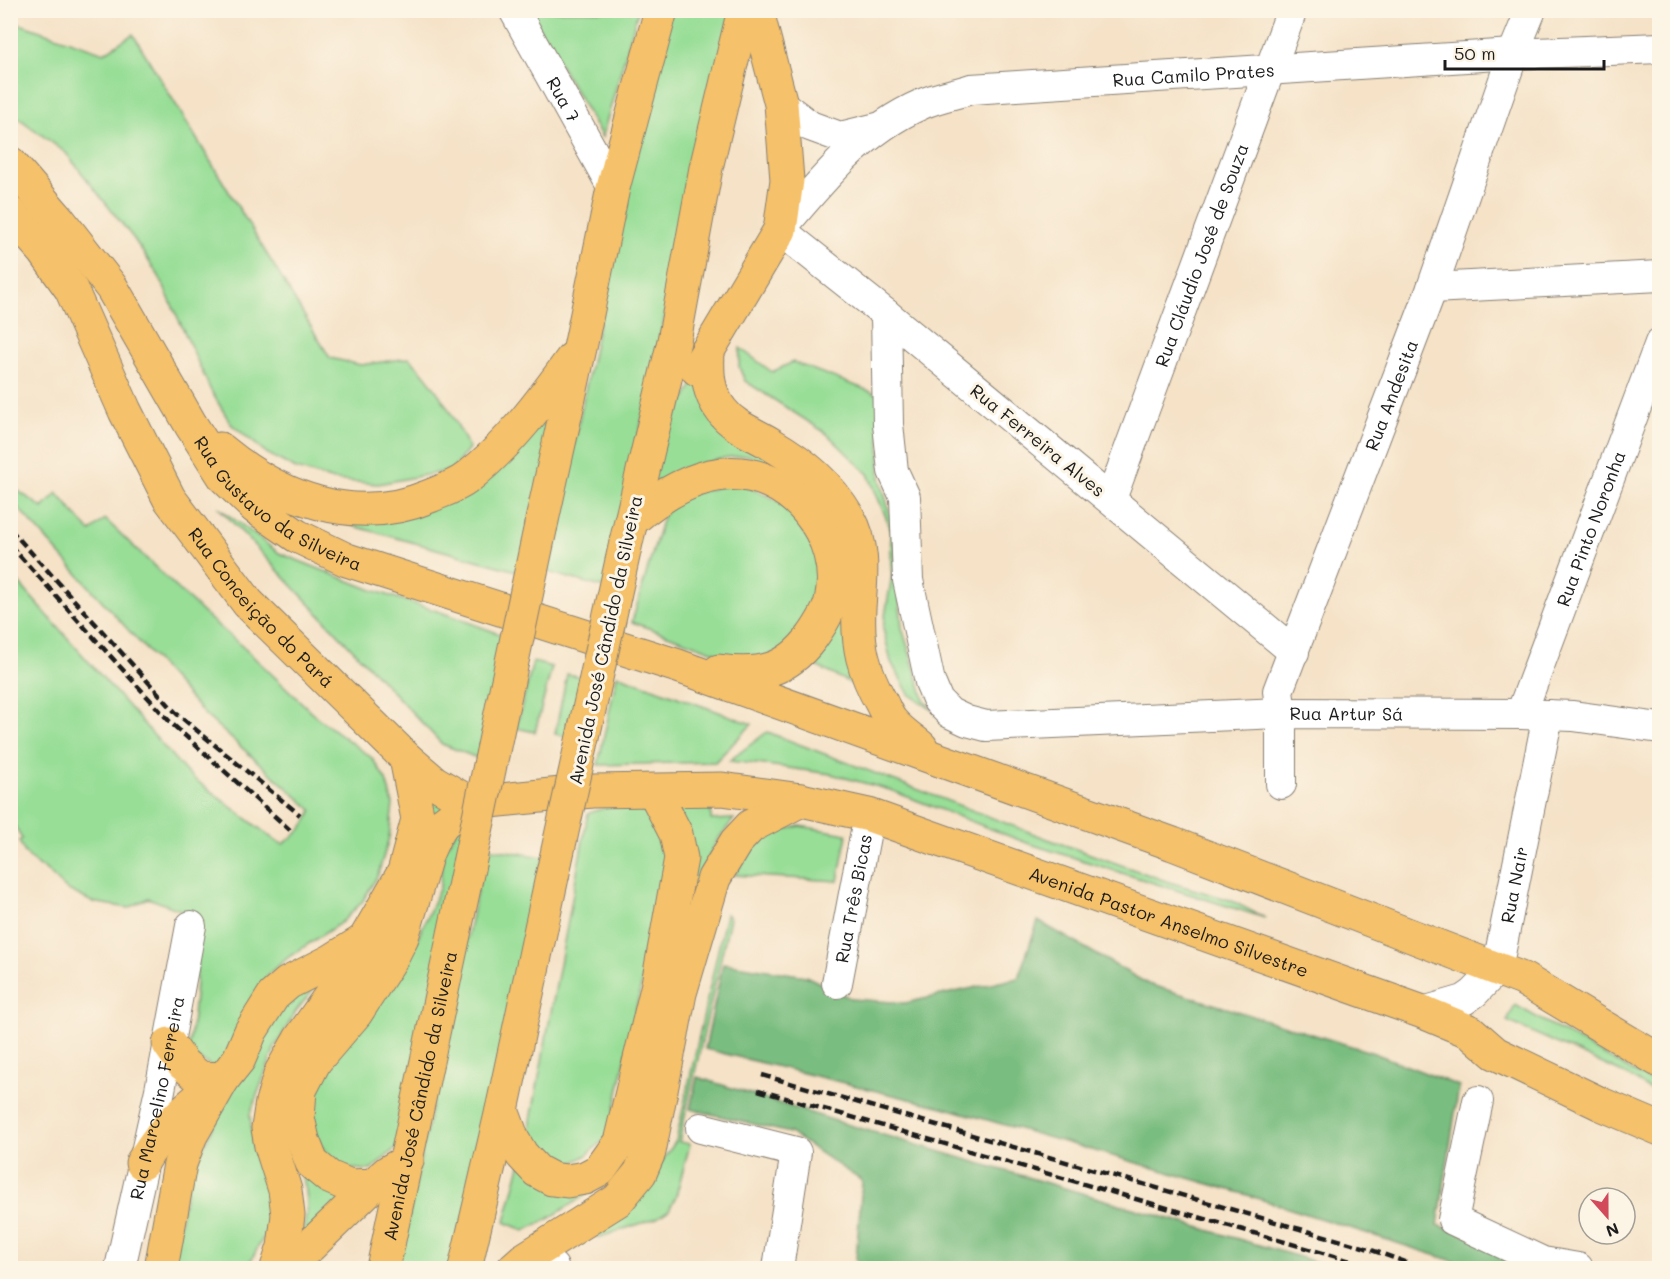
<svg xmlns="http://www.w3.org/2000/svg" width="1670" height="1279" viewBox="0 0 1670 1279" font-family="Mali,sans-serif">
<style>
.green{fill:#98de97;stroke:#5a7d5a;stroke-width:1.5}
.forest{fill:#7abd80;stroke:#4b6c4e;stroke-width:1.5}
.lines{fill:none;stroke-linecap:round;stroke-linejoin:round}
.minor-casing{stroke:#887f72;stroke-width:32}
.major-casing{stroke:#887f72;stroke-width:35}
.minor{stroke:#fff;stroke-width:30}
.major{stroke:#f5c16b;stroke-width:33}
.rail{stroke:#1c1c1c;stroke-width:4.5;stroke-dasharray:9 4.5;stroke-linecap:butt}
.major-bridge-casing{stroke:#887f72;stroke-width:35;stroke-linecap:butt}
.major-bridge{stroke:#f5c16b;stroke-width:33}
.labels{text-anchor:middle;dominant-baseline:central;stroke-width:6;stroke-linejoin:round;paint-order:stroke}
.street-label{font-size:18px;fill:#1c1c1c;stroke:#fcf5e5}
</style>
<rect width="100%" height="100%" fill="#fcf5e5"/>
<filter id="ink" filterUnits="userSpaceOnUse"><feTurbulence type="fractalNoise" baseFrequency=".0167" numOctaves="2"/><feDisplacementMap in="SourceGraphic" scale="12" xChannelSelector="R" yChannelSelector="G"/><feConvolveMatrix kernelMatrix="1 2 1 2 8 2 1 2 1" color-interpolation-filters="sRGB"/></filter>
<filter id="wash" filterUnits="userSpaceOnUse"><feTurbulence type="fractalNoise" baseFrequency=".008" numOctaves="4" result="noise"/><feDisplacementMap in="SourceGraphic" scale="24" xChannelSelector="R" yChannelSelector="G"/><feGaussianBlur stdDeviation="1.35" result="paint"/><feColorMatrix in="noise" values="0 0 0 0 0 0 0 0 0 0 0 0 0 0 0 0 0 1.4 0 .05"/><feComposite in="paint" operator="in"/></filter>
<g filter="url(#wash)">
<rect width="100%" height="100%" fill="#f5e2c7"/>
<!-- green -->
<g class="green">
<path d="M529,11H638L602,137Z"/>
<path d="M671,11H732L605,588L548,572L632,162Z"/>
<path d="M11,21L104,53L133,34L330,358L361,365L409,358C435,383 454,416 469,448L452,470L378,484L334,480L296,469L268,454L231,424L211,391L159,276L134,239L66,153L20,119L11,109Z"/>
<path d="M740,348L772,372L793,362L880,395V478L893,525L902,628L925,702L934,711L909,694L891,662L883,628L892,575L890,527L868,474L826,433L745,381L739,367Z"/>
<path d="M700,372L713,413L731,429L784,461L827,499L854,549L855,585L845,635L854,685L800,658L818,644L834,617L843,588L844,560L829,522L813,498L779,471L748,455L724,458L686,468L648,487L669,428Z"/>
<path d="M561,401L520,572L317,516L386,518Z"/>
<path d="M738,482L789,506L818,557L815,604L786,651L742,662L632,622L664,514L682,496Z"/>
<path d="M17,490L43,508L57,493L90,532L105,519L202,612L243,647L318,718L372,758L386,780L393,804L389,838L378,875L362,902L342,922L290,956L268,974L229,1054L215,1068L188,1053C195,1007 200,961 194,915L148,898L129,908L92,902L66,889L43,867H39L25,853L19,841L22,839L10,817V573L188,774L276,841L283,844C298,834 305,827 312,810L205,715L11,500V496Z"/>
<path d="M218,507L279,553L372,590L443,613L508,637L477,758L442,744Z"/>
<path d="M533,662L552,667L535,732L516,728Z"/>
<path d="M567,674L589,678L577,739L555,734Z"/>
<path d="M617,675L752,724L715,762L598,765Z"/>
<path d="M767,732L1045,838L1169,882L1230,900L1265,918L1027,843L890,790L831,774L774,766L729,761Z"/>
<path d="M427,787L449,800L425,837L407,898L382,956L359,990L318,1037L302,1069L288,1110L287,1132L299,1157L315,1178L349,1193L301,1240C306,1220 310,1202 304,1182C298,1165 285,1150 283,1131C281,1110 290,1089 296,1069C308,1031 334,1013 356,984C398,928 415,855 427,787Z"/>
<path d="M618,804C651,811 658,815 671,846L609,1135L587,1155L571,1164L541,1159L530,1139L531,1120L588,813Z"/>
<path d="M681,807H711V820L734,819L716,842L701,874L633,1155L619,1175L598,1187L548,1219L524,1231L505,1222L520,1165L612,1172Z"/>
<path d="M469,810L399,1145L371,1170L334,1168L312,1128L315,1098L327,1062L408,961L440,887L443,852Z"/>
<path d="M800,826L847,834L838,881L735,875C755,839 760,835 800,826Z"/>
<path d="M486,848L544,857L453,1268H398Z"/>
<path d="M726,914L730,918L679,1142L690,1144L676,1196L669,1210L657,1218L600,1237L584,1234L635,1201L676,1141Z"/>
<path d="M335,963L296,1011L275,1047L250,1114L253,1148L271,1188L274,1217L247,1268H171L190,1174L269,1016Z"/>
<path d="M1515,1005L1659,1086V1095L1625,1074L1507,1021Z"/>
</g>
<!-- forest -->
<g class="forest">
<path d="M1038,921L1148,984L1374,1053L1459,1086L1438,1225L1563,1268H1475L1244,1194L946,1108L705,1049L723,963L806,976L852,999L905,1003L1018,978Z"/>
<path d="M697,1077L839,1122L1303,1258L1334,1268H865L856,1260L862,1181L790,1133L690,1109Z"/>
</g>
</g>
<g filter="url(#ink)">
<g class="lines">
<!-- minor casing -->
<g class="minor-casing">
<g id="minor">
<path id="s1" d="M514,10L613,188"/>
<path d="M781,104L810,126L840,137L877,128"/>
<path d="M1432,288L1660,276"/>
<path id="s2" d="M886,314L888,424L893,471L905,497L908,580L930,682L938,701L950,713L967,721L986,726L1281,713L1521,714L1573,716L1660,728"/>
<path id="s3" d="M1111,499L1292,10"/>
<path id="s4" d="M1294,652L886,314L780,230C821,181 862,130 922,104C937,97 955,94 971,89L1513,54L1660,48"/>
<path id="s5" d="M1521,714L1660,343"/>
<path id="s6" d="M1281,784V713L1278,691L1432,288L1513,54L1531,10"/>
<path id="s7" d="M837,983L869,815"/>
<path id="s8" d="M1423,1012L1464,1000L1474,993L1497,969L1548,715"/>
<path d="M1478,1101L1453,1220L1543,1262L1578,1268"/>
<path d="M701,1128L796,1152L778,1268"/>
<path id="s9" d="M120,1268L160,1090L191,926"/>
<path d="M553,1268V1267"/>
</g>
</g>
<!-- major casing -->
<g class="major-casing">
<g id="major">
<path id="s10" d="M10,163L59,220L112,288L191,425L225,478L255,507L297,536L347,560L678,666L1173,844L1523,979L1660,1061"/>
<path id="s11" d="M10,213L44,251L71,289L125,411L169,498L248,603L406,758L434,782L470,803L592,791L722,789L801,800L869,815L1423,1012L1471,1032L1495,1053L1601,1104L1660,1129"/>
<path d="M708,350C707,373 707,392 722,411C734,427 755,434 771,444C805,464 829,484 849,518C865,546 861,577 859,608C857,646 863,670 882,704C885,710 888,718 893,723C900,732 912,739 921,747"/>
<path d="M697,369L780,230L787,180L781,104L760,23L759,10"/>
<path d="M220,449C279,498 354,528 430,496C442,491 457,486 467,478C509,445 541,402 572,359"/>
<path d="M631,521C657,498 687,478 723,474C790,467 846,538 831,601C828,614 819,627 812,637C786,672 759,676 719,671"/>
<path d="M541,525L580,348L613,188L661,10"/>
<path d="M627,538L674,341L706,168L744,10"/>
<path d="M169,1044L183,1064L200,1078L223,1079"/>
<path d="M502,1110L513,1140L522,1155L537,1171L552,1179L567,1181L585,1178L600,1170L620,1142L658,984L681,858L676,834L654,791"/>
<path d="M407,1161L388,1172L373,1185L350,1186L329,1177L312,1163L303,1140L298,1118L300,1090L315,1061L356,1013L391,959L402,937L427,853L435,835L443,823L470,803"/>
<path d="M142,1163C158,1135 179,1113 205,1093"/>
<path d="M161,1268L180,1164L191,1135L223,1079L239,1059L251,1031L273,996L288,983L331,961L363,941"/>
<path d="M277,1268L284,1247L288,1215L285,1190L271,1146L268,1128L272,1102L281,1072L300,1039L342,979L404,872L418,819L406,758"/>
<path d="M280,1268L310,1246L373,1185"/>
<path id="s12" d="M383,1268L469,864"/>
<path d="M465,1268L502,1110L552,877"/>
<path d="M514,1268L523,1260L618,1200L640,1173L649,1152L680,993L714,878L736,842L751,826L801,800"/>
</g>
</g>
<!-- minor -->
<use href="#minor" class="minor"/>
<!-- major -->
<use href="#major" class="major"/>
<!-- rail -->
<g class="rail">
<path d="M10,529L177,714L300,815"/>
<path d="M10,545L171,723L290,830"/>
<path d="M762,1075L1363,1247L1422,1268"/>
<path d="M758,1090L1375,1268"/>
</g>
<!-- major-bridge casing -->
<g class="major-bridge-casing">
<g id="major-bridge">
<path d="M469,864L541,525"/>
<path d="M552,877L627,538"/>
</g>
</g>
<!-- major-bridge -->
<use href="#major-bridge" class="major-bridge"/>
</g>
</g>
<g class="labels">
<!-- street labels -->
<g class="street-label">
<text stroke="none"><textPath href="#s4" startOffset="1131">Rua Camilo Prates</textPath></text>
<text stroke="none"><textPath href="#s1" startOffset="102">Rua 7</textPath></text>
<text stroke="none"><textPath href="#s3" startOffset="260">Rua Cláudio José de Souza</textPath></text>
<text stroke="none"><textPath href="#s6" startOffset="410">Rua Andesita</textPath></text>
<text transform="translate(1038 440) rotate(39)">Rua Ferreira Alves</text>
<text stroke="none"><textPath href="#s10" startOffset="440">Rua Gustavo da Silveira</textPath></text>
<text stroke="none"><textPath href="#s5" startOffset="198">Rua Pinto Noronha</textPath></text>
<text stroke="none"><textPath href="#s11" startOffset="472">Rua Conceição do Pará</textPath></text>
<text transform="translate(605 640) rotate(-78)">Avenida José Cândido da Silveira</text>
<text stroke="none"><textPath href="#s2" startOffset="810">Rua Artur Sá</textPath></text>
<text stroke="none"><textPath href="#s8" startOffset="174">Rua Nair</textPath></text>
<text stroke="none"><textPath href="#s7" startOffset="86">Rua Três Bicas</textPath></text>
<text stroke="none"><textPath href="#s11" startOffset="1480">Avenida Pastor Anselmo Silvestre</textPath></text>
<text stroke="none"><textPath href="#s12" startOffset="176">Avenida José Cândido da Silveira</textPath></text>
<text stroke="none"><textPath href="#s9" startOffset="174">Rua Marcelino Ferreira</textPath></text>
</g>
</g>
<!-- margin -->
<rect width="1670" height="1279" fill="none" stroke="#fcf5e5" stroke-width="36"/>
<!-- north arrow -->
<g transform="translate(1607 1216) rotate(159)"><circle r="28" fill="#fcf5e5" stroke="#a29e95" stroke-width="1.5"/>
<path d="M0-4.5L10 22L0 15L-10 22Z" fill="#d1495b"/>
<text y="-9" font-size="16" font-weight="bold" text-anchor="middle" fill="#1c1c1c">N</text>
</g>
<!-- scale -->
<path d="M1445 60v9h159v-9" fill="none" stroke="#1c1c1c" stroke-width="3"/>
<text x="1454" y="60" font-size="18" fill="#1c1c1c" stroke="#fcf5e5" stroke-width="4.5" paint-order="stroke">50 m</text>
</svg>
